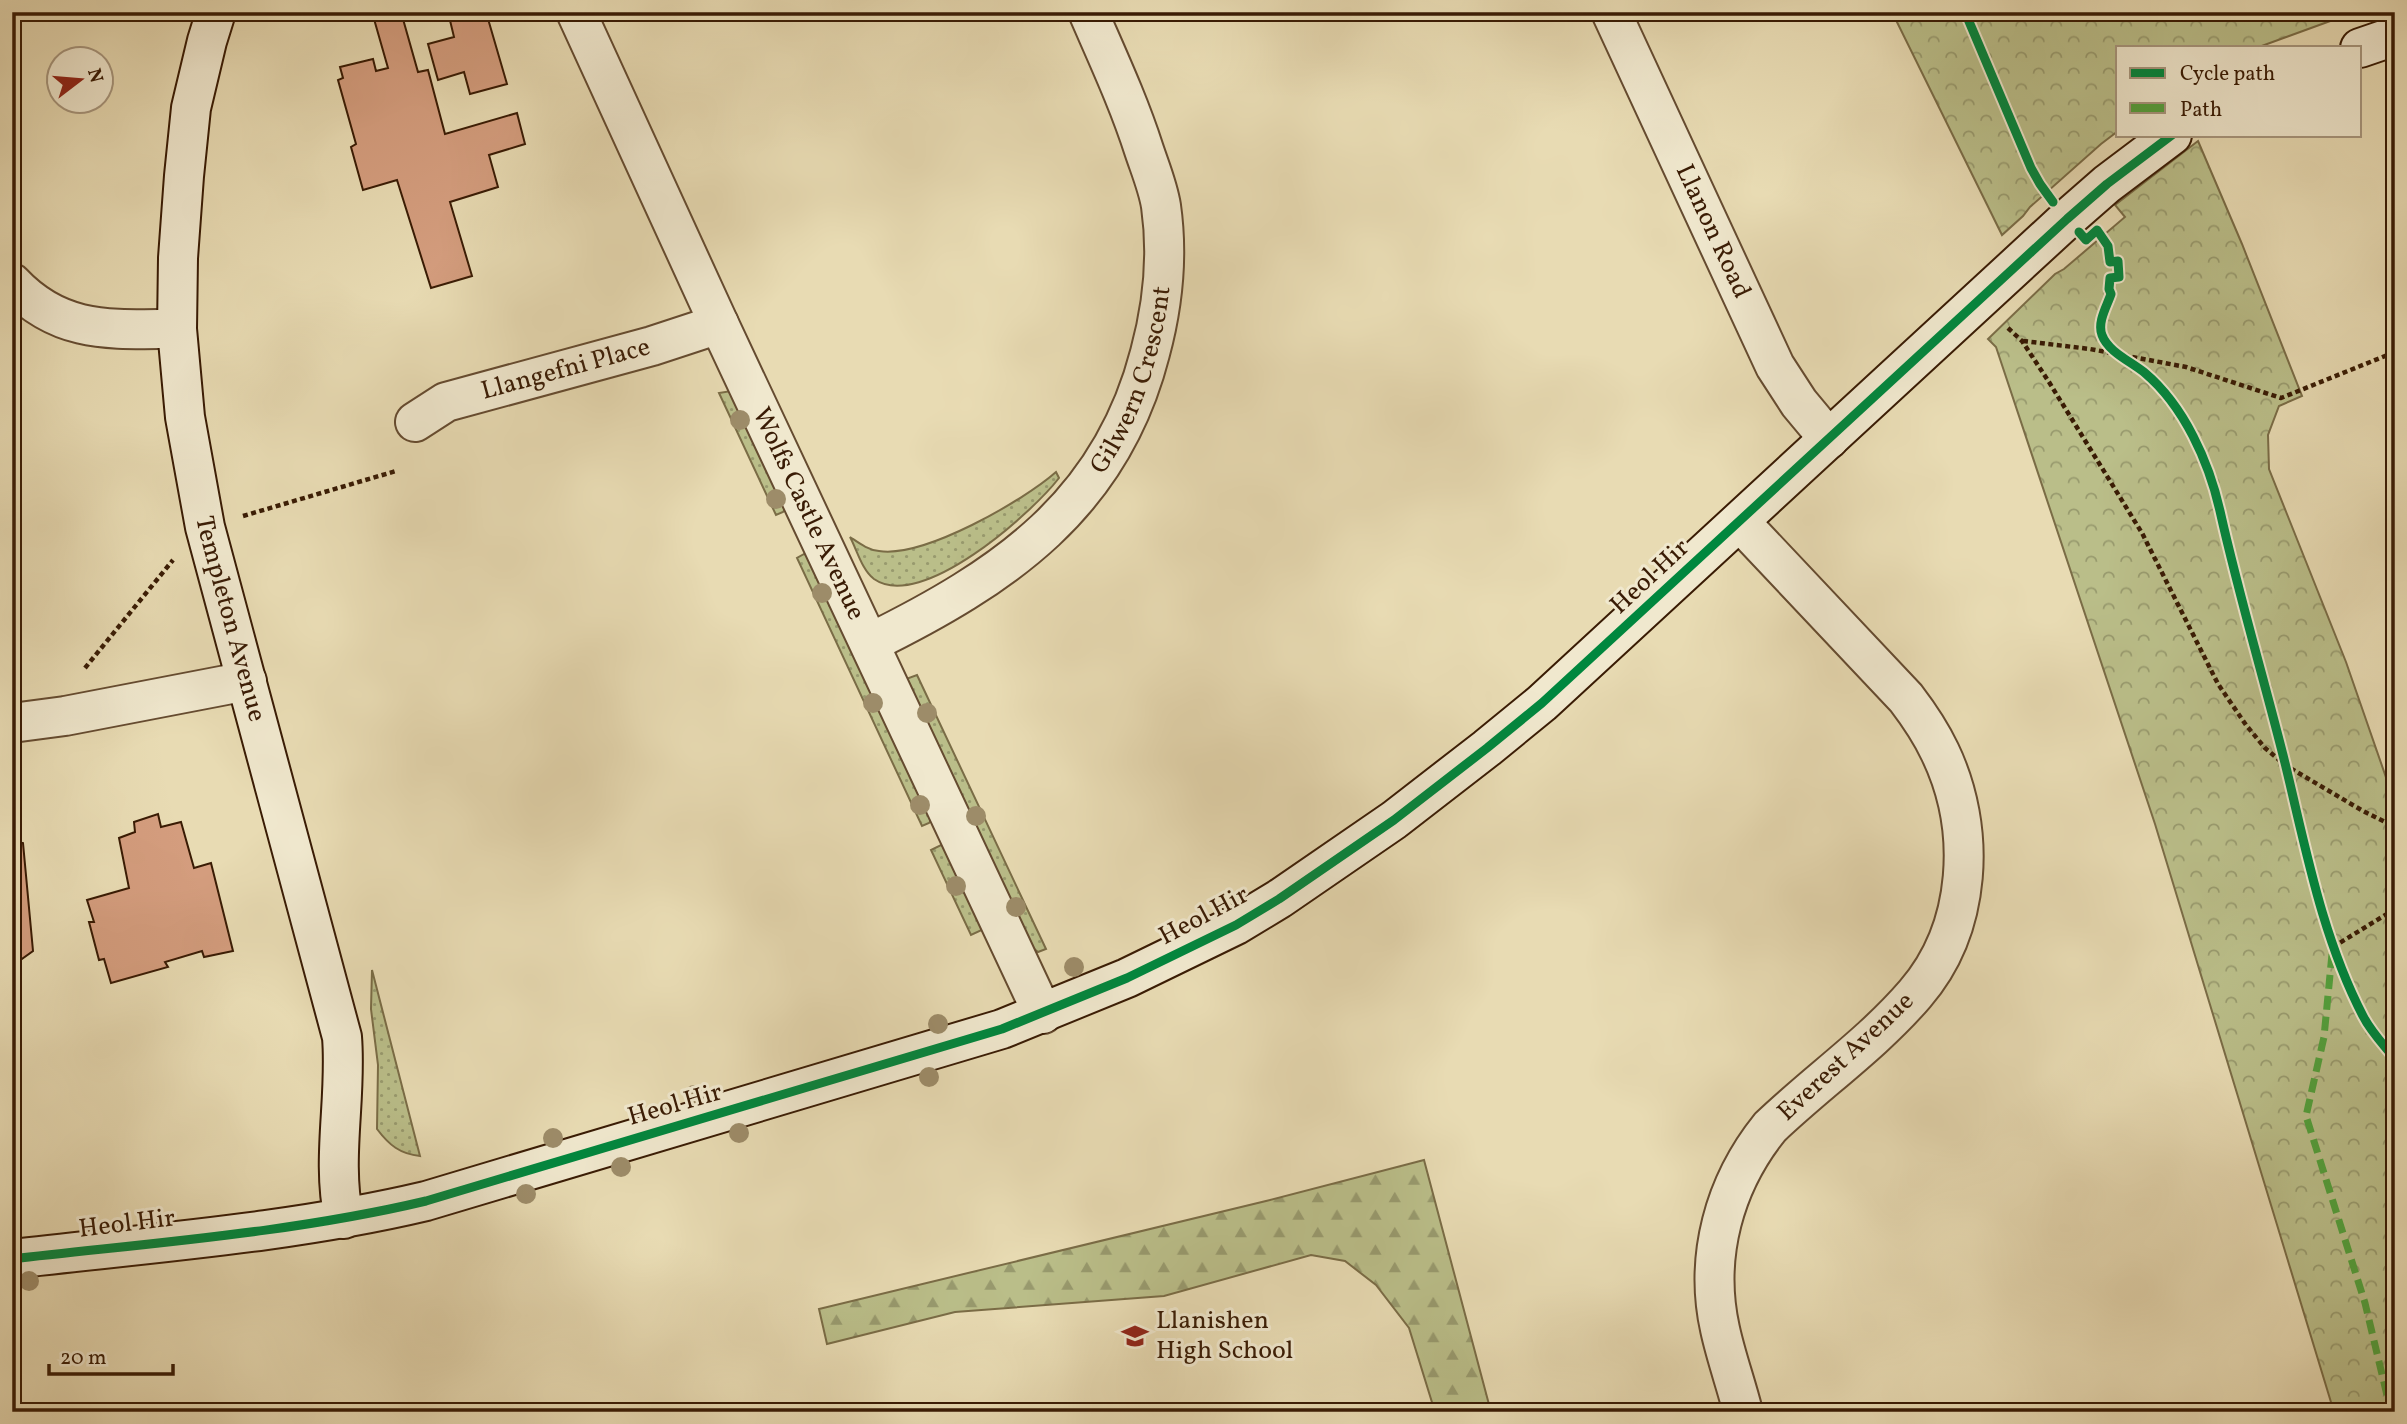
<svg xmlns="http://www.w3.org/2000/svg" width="2407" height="1424" viewBox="0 0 2407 1424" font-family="Vollkorn,serif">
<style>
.grass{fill:url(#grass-dots);stroke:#7a6c46;stroke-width:2}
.forest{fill:url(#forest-firs);stroke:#7a6c46;stroke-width:2}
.park{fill:url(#park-crowns);stroke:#7a6c46;stroke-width:2}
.building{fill:#d49d7e;stroke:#391b04;stroke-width:2}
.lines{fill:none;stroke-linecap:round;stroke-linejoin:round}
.street-casing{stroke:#654b30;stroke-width:42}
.secondary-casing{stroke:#391b04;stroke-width:42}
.path{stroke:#391b04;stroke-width:4.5;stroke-dasharray:5 3.5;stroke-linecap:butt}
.street{stroke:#f0e8ce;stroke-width:38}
.secondary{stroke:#f0e8ce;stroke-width:38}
.quiet{stroke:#53a13d;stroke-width:7;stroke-dasharray:14 7;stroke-linecap:butt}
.cycleway-casing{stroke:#f0e8ce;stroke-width:13}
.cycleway{stroke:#00873e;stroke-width:9}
.tree{fill:#9d8c69}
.labels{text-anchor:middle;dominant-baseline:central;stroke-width:6;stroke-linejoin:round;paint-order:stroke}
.street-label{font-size:26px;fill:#391b04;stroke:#f0e8ce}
.poi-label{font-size:26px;fill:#391b04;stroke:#f0e8ce;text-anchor:start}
</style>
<defs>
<pattern id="grass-dots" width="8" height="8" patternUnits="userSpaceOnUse" patternTransform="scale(1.75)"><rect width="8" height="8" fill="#babe89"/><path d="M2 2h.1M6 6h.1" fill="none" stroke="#989a6e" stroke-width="1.8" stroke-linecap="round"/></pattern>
<pattern id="forest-firs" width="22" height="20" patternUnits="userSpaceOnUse" patternTransform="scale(1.75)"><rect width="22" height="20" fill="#babe89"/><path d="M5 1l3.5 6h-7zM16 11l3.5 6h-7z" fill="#989a6e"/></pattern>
<pattern id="park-crowns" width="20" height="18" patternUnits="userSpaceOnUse" patternTransform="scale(1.75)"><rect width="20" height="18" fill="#babe89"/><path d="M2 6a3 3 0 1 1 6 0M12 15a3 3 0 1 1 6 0" fill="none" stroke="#989a6e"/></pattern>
</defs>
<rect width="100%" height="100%" fill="#e8dbb3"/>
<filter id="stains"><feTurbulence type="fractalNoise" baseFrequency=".00286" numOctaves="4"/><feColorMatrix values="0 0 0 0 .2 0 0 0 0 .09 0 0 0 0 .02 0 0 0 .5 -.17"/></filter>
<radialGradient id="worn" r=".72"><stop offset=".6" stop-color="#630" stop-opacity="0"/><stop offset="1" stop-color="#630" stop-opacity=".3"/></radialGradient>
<!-- grass -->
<g class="grass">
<path d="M731,391L788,505L783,512L776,515L719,393Z"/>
<path d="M1056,472L1059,478C1031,514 921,612 874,579C862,570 857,550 850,537C859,543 868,550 879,551C924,558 1023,501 1056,472Z"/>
<path d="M804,554L810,556L934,816L929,823L922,826L797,558Z"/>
<path d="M917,675L1046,949L1038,952L1033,948L906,679Z"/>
<path d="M941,845L948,848L986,928L971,935L931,850Z"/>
<path d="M372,970L420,1156C400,1154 389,1145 377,1129L378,1065L371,1009Z"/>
</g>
<!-- forest -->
<path class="forest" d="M1424,1160L1491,1412H1435L1409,1328L1376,1285L1345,1261L1311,1255L1164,1296L955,1312L827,1344L819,1309L1266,1201Z"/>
<!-- park -->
<g class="park">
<path d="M1892,12H2355L2259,47H2118V131L2101,144L2030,207L2023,216L2002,235Z"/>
<path d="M2198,141L2242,244L2302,396L2279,406L2268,435L2269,469L2346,662L2389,786L2395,795V1412H2334L2155,824L1996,347L1988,339L2055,274L2064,269L2125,217L2115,205Z"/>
</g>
<!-- building -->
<g class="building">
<path d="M372,12H401L418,72L428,70L445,134L517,113L525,144L489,155L498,187L450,202L472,276L431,288L397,180L363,190L351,147L356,144L338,80L343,78L340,67L373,59L376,71L388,68Z"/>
<path d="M448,12H486L507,84L470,94L464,72L438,80L428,44L454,37Z"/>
<path d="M158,814L161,827L181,822L194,868L211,863L233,951L204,957L202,951L165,962L168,967L111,983L104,959L99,960L89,922H94L87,900L129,888L119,838L135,832L134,822Z"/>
<path d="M12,841L23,843L33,951L12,966Z"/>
</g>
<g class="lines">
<!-- street casing -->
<g class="street-casing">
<g id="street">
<path id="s1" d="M576,12L719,324L1043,1014"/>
<path id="s2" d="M1611,12L1775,366L1799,403L1829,439"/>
<path d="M12,283C61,335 112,329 177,329"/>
<path id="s3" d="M415,422L446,402L652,346L719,324"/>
<path d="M1740,522L1906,698C1919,715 1931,733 1940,752C1977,829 1972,928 1915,994C1872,1044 1817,1082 1770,1127C1724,1184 1704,1257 1720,1329C1726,1357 1736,1384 1743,1412"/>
<path id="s4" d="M870,643C1004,577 1111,505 1150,353C1163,305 1168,255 1161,206C1158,187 1150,168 1144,150C1129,103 1108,58 1088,12"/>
<path d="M12,723L65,716L247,681"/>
</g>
</g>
<!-- secondary casing -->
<g class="secondary-casing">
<g id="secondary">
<path id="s5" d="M216,12L207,41L191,108L184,176L178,258L177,329L185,417L205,527L342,1037C347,1098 331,1159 344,1219"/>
<path d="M2360,48L2395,36"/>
<path d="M12,1259C150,1243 291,1233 426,1201L1002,1029L1127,978L1236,925L1279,899L1394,820L1487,748L1542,703L2067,219L2107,184L2172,135"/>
</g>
</g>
<!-- path -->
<g class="path">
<path d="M2008,328L2022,341L2049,382L2142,533L2218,684L2246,725L2265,748L2285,765L2363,811L2395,827"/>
<path d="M2023,341L2090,349L2186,367L2281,398L2395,352"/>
<path d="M243,516L396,471"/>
<path d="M85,668L173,560"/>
<path d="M2333,947L2395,909"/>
</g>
<!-- street -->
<use href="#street" class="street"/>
<!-- secondary -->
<use href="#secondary" class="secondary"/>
<!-- quiet -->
<path class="quiet" d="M2332,954L2324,1037L2306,1116L2365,1303L2391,1412"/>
<!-- cycleway casing -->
<g class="cycleway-casing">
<g id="cycleway">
<path d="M1965,12L2031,168L2040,184L2053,202"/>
<path d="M2079,232L2086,240L2097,230L2108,246L2110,262L2118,261L2119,277L2110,278L2109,289L2111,294C2107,306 2097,322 2102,335C2108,352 2132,362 2145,373C2184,406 2209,462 2220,511C2239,596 2264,679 2285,763C2306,849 2322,937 2363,1016C2371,1032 2384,1045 2395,1059"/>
<path d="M12,1259C150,1243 291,1233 426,1201L1002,1029L1127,978L1236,925L1279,899L1394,820L1487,748L1542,703L2067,219L2107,184L2172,135"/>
</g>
</g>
<!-- cycleway -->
<use href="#cycleway" class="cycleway"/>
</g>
<!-- trees -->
<g class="tree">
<circle cx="740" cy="420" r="10"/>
<circle cx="776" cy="499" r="10"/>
<circle cx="822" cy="593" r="10"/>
<circle cx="873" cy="703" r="10"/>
<circle cx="927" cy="713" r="10"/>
<circle cx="920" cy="805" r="10"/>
<circle cx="976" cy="816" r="10"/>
<circle cx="956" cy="886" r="10"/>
<circle cx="1016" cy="907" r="10"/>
<circle cx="1074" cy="967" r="10"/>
<circle cx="938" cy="1024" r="10"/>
<circle cx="929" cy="1077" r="10"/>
<circle cx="694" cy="1095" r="10"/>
<circle cx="739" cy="1133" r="10"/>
<circle cx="553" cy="1138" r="10"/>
<circle cx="621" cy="1167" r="10"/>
<circle cx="526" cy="1194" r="10"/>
<circle cx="29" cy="1281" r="10"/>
</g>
<!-- icons -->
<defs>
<g id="school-bare" transform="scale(2.1)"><path d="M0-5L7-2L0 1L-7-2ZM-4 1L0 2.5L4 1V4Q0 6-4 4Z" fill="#8f2418" stroke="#f0e8ce" stroke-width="2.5" paint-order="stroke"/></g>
</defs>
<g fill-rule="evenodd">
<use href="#school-bare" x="1135" y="1336"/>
</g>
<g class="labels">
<!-- street labels -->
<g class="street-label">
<text stroke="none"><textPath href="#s2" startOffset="242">Llanon Road</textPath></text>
<text stroke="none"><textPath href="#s3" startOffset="161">Llangefni Place</textPath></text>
<text stroke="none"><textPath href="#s4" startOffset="387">Gilwern Crescent</textPath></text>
<text stroke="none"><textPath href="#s1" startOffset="553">Wolfs Castle Avenue</textPath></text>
<text transform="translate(1650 577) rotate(-43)">Heol Hir</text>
<text stroke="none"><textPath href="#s5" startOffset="616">Templeton Avenue</textPath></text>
<text transform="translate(1204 916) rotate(-28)">Heol Hir</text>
<text transform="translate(1846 1057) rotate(-43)">Everest Avenue</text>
<text transform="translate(675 1105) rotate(-16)">Heol Hir</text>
<text transform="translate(127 1224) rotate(-7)">Heol Hir</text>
</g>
<!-- poi labels -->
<g class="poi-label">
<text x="1156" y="1321">Llanishen<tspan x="1156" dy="30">High School</tspan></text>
</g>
</g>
<!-- margin -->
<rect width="2407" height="1424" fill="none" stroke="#e8dbb3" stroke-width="42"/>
<rect x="14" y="14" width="2379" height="1396" fill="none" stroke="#391b04" stroke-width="3.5"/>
<rect x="21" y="21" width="2365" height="1382" fill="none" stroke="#391b04" stroke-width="2"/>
<!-- legend -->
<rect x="2116" y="46" width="245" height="91" fill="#f0e8ce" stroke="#a7967d" stroke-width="2"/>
<rect x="2130" y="68" width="35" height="10" fill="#00873e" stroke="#a7967d" stroke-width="2"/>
<text x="2180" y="80" font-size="21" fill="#391b04">Cycle path</text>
<rect x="2130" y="103" width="35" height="10" fill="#53a13d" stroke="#a7967d" stroke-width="2"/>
<text x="2180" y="116" font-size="21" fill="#391b04">Path</text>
<!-- north arrow -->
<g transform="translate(80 80) rotate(74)"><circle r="33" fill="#f0e8ce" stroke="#a7967d" stroke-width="2"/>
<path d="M0-5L12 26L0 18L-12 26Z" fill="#8f2418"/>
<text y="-10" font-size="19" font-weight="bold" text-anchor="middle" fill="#391b04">N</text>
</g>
<!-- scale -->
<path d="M49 1364v10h124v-10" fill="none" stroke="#391b04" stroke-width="3.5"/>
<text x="60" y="1364" font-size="21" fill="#391b04" stroke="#f0e8ce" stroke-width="5" paint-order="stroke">20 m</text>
<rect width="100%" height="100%" filter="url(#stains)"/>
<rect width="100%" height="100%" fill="url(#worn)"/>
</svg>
